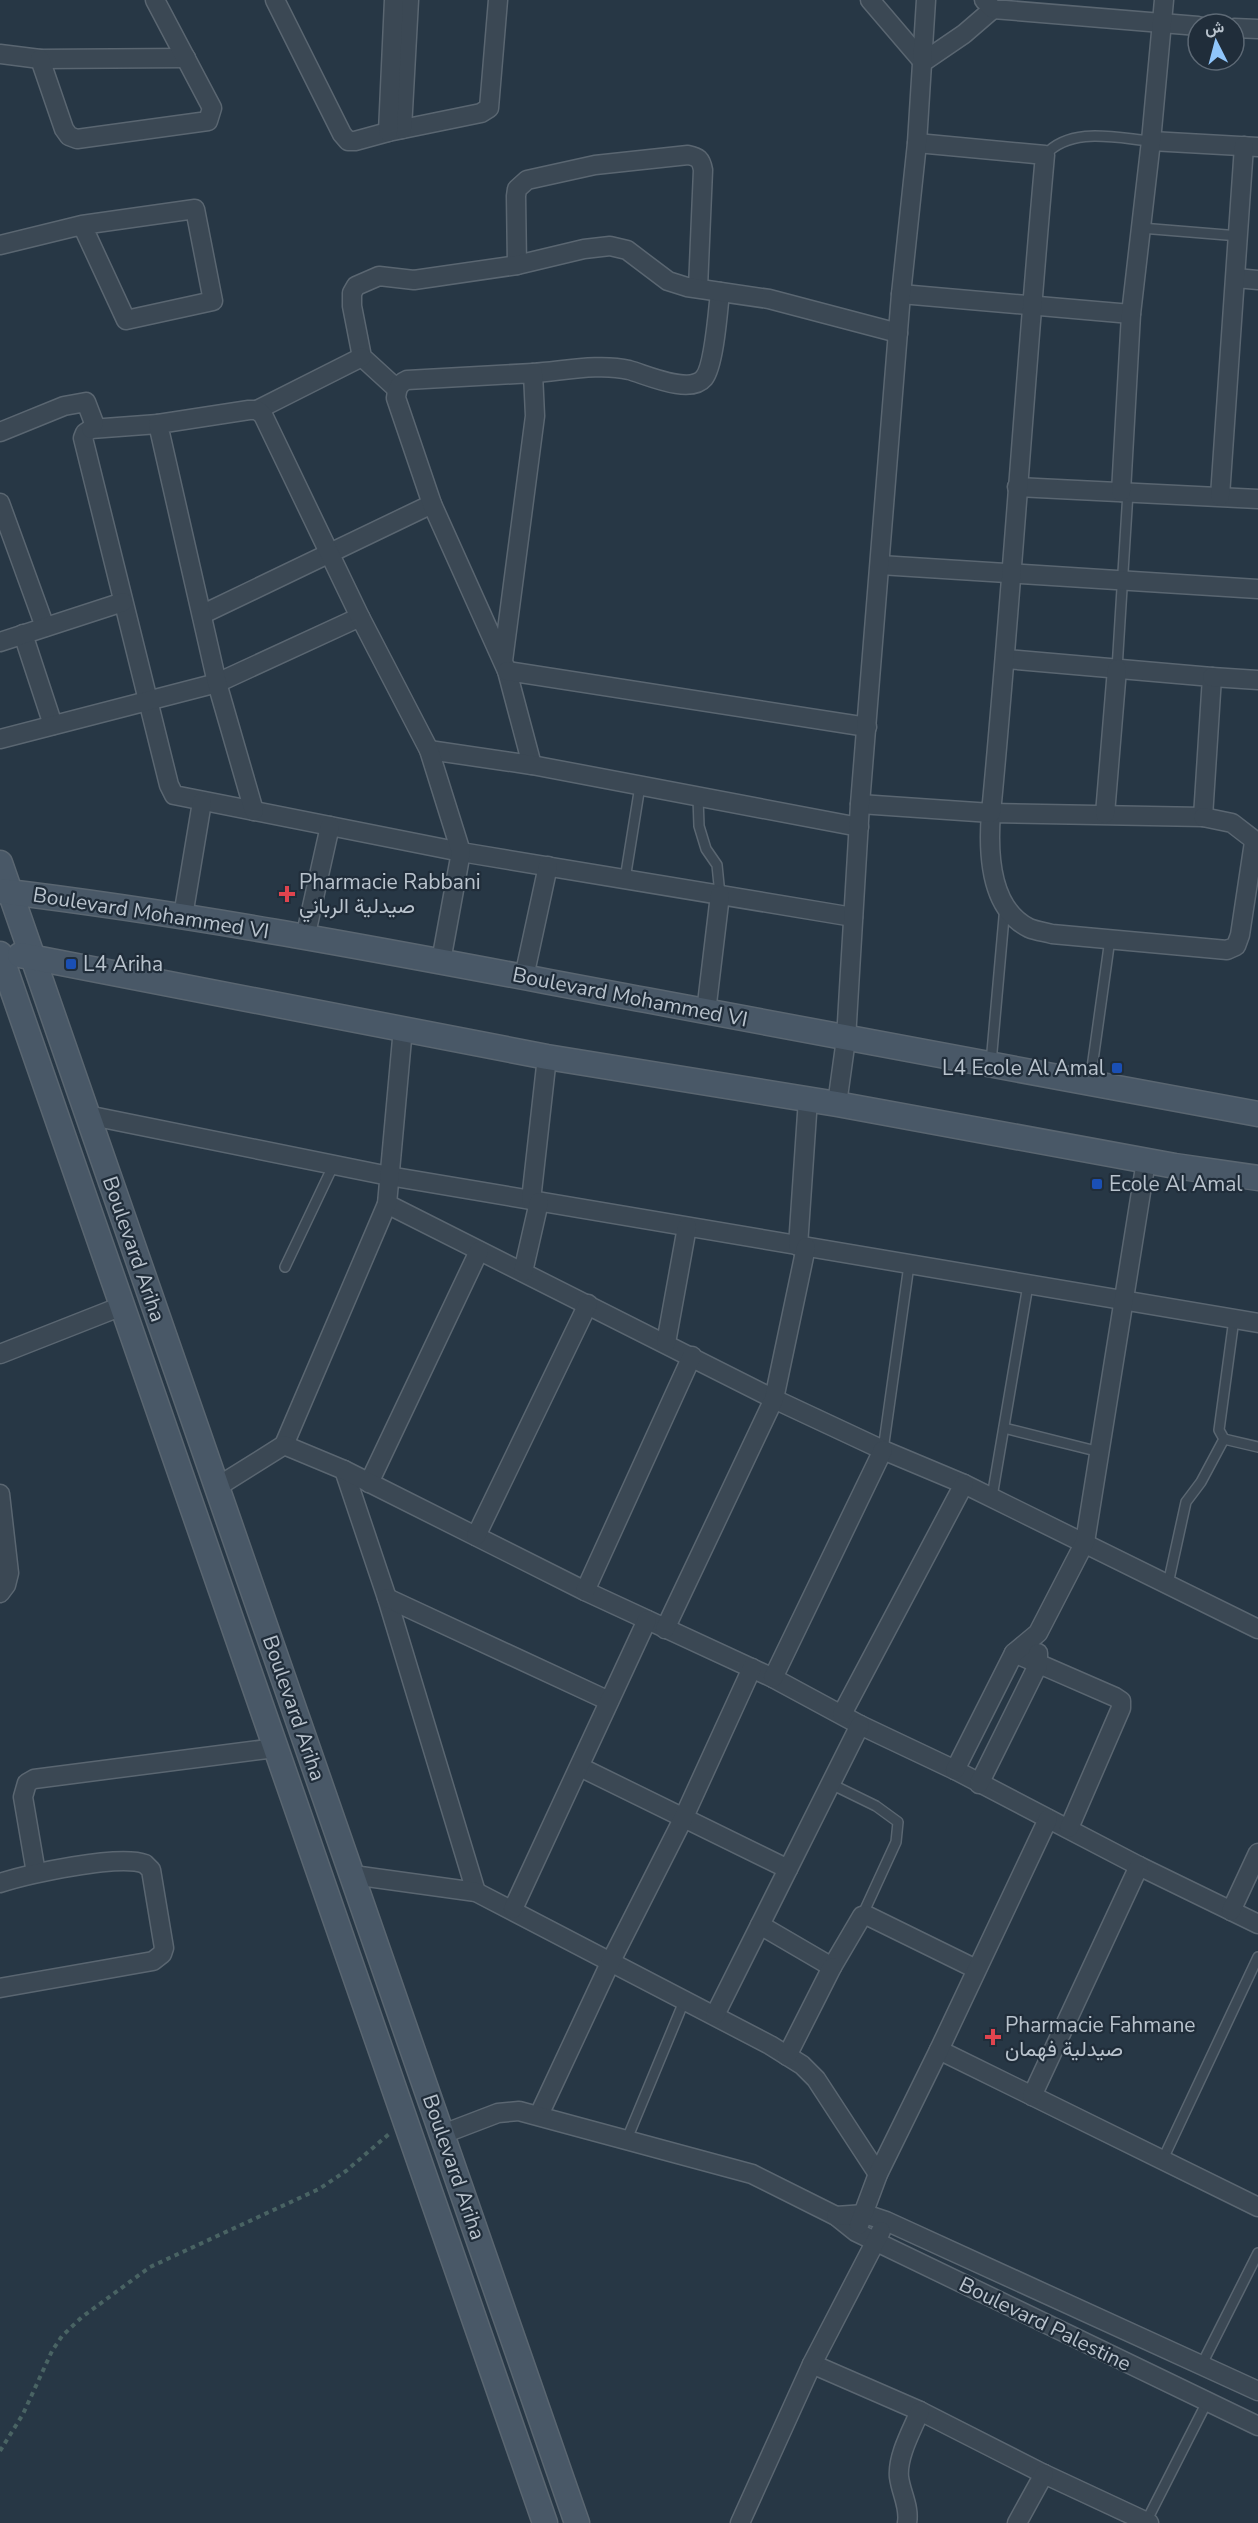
<svg xmlns="http://www.w3.org/2000/svg" width="1258" height="2523" viewBox="0 0 1258 2523" font-family="'Nunito Sans',Vazirmatn,sans-serif">
<style>
.lines{fill:none;stroke-linecap:round;stroke-linejoin:round}
.lane-casing{stroke:#5a6671;stroke-width:12}
.street-casing{stroke:#5a6671;stroke-width:21}
.secondary-casing{stroke:#5a6671;stroke-width:27}
.path{stroke:#496363;stroke-width:4;stroke-dasharray:4.5 4.5;stroke-linecap:butt}
.lane{stroke:#3b4854;stroke-width:9}
.street{stroke:#3b4854;stroke-width:18}
.secondary{stroke:#495867;stroke-width:24}
.health-dot{fill:#e0444e;stroke:#202d3a;stroke-width:2}
.transit-dot{fill:#1a4fb4;stroke:#202d3a;stroke-width:2}
.labels{text-anchor:middle;dominant-baseline:central;stroke-width:4.5;stroke-linejoin:round;paint-order:stroke}
.poi-label{font-size:21px;fill:#b9c3cd;stroke:#202d3a;text-anchor:start}
.street-label{font-size:21px;fill:#b9c3cd;stroke:#202d3a}
</style>
<rect width="100%" height="100%" fill="#273745"/>
<g class="lines">
<!-- lane casing -->
<g class="lane-casing">
<g id="lane">
<path d="M1045,155C1071,126 1116,138 1151,141"/>
<path d="M1141,228L1239,236"/>
<path d="M1117,669L1128,492"/>
<path d="M698,797L699,826L706,849L717,865L720,895"/>
<path d="M625,879L640,786"/>
<path d="M991,1063L1005,906"/>
<path d="M1090,1082L1110,939"/>
<path d="M285,1267L333,1166"/>
<path d="M1234,1319L1219,1430L1224,1439L1258,1447"/>
<path d="M1004,1428L1100,1452"/>
<path d="M883,1450L909,1265"/>
<path d="M992,1497L1028,1285"/>
<path d="M1168,1584L1186,1502L1201,1482L1224,1439"/>
<path d="M829,1783L876,1806L898,1822L896,1842L862,1916"/>
<path d="M627,2139L685,1999"/>
<path d="M1163,2159L1258,1957"/>
<path d="M1202,2364L1258,2253"/>
<path d="M1146,2522L1207,2402"/>
</g>
</g>
<!-- street casing -->
<g class="street-casing">
<g id="street">
<path d="M275,0L342,134L348,141H355L388,132L481,113L489,108L498,0"/>
<path d="M870,0L923,62L964,34L993,9"/>
<path d="M984,0L993,9L1198,26"/>
<path d="M1234,28L1258,29"/>
<path d="M0,54L40,59L186,58"/>
<path d="M40,59L64,129L69,136L77,139L208,121L212,108L155,0"/>
<path d="M402,129L409,0"/>
<path d="M388,132L394,0"/>
<path d="M1151,141L1258,147"/>
<path d="M0,245L82,225L195,209L213,301L126,320L82,225"/>
<path d="M517,265L516,196L517,189L527,180L595,165L688,155C698,157 701,159 703,170L698,288"/>
<path d="M1236,278L1258,280"/>
<path d="M901,294L1131,314"/>
<path d="M533,373C563,371 600,363 629,370C647,375 690,395 704,378C714,366 718,311 720,292"/>
<path d="M397,389L362,357L352,306V293L356,286L379,276L414,280L517,265L584,249L610,246L627,250L668,281L687,287L769,299L898,333"/>
<path d="M257,410L362,357"/>
<path d="M158,424L91,429L85,433L83,438L169,785L174,795L461,852L853,917"/>
<path d="M0,432L64,406L86,402L94,423L91,429"/>
<path d="M1017,487L1258,499"/>
<path d="M1121,492L1131,314L1151,141L1164,0"/>
<path d="M1220,496L1244,146"/>
<path d="M0,503L45,627"/>
<path d="M880,565L1258,589"/>
<path d="M203,614L432,504"/>
<path d="M23,634L53,725"/>
<path d="M0,642L123,602"/>
<path d="M1006,659L1212,677L1203,817L991,813C988,851 989,908 1029,928C1036,931 1045,932 1052,934L1227,950L1236,946L1240,935L1254,842"/>
<path d="M503,661L535,416L533,373L407,380C398,384 397,389 396,398L432,504L507,671L532,765"/>
<path d="M507,671L867,727"/>
<path d="M1212,677L1258,680"/>
<path d="M0,739L217,683L360,617"/>
<path d="M429,750L532,765L859,827"/>
<path d="M860,804L991,813C1012,594 1025,374 1045,155L917,143"/>
<path d="M254,811L217,683L158,424L249,410H257L263,415L360,617L429,750L461,852L441,961"/>
<path d="M1105,814L1117,669"/>
<path d="M1203,817L1232,823L1258,843"/>
<path d="M183,916L202,802"/>
<path d="M305,938L330,826"/>
<path d="M524,977L548,866"/>
<path d="M706,1012L720,895"/>
<path d="M837,1104L846,1039L860,804L901,294L917,143L926,0"/>
<path d="M87,1115L389,1176L1258,1323"/>
<path d="M531,1200L547,1057"/>
<path d="M387,1204L774,1399L883,1450L964,1484L1258,1629"/>
<path d="M798,1246L808,1099"/>
<path d="M523,1272L539,1202"/>
<path d="M666,1343L687,1227"/>
<path d="M0,1354L122,1306"/>
<path d="M284,1445L387,1204L403,1028"/>
<path d="M344,1470L387,1598L476,1892"/>
<path d="M369,1483L479,1251"/>
<path d="M217,1487L284,1445L344,1470L585,1591L773,1678L860,1725L955,1770L1139,1866L1258,1924"/>
<path d="M0,1494L9,1573L6,1585L0,1593"/>
<path d="M476,1536L588,1304"/>
<path d="M585,1591L692,1356"/>
<path d="M387,1598L609,1701"/>
<path d="M665,1629L774,1399L806,1247"/>
<path d="M1014,1653L1115,1697L1121,1701V1708L1069,1828"/>
<path d="M773,1678L883,1450"/>
<path d="M842,1714L964,1484"/>
<path d="M580,1767L788,1869"/>
<path d="M955,1770L1014,1653L1038,1633L1085,1542L1146,1161"/>
<path d="M979,1784L1038,1665V1653"/>
<path d="M36,1873L23,1797L27,1783L34,1779L275,1748"/>
<path d="M353,1875L476,1892L770,2045L802,2065L816,2079L878,2174"/>
<path d="M0,1883C28,1874 119,1854 145,1864L151,1870L164,1948L162,1954L153,1961L0,1988"/>
<path d="M513,1909L647,1620"/>
<path d="M1231,1911L1258,1853"/>
<path d="M760,1925L832,1967L862,1916L866,1915L976,1969"/>
<path d="M715,2015L860,1725"/>
<path d="M939,2050L1258,2207"/>
<path d="M787,2056L832,1967"/>
<path d="M1032,2096L1139,1866"/>
<path d="M539,2115L610,1963L683,1819L752,1668"/>
<path d="M443,2134L498,2113L519,2111L752,2174L836,2216L856,2232L1258,2426"/>
<path d="M836,2216L865,2214L886,2221L1258,2391"/>
<path d="M859,2225L878,2174L939,2050L1048,1819"/>
<path d="M812,2364L920,2411L1044,2474L1149,2523"/>
<path d="M740,2523L812,2364L881,2231"/>
<path d="M907,2523C910,2507 901,2493 899,2477C897,2456 912,2430 920,2411"/>
<path d="M1017,2523L1044,2474"/>
</g>
</g>
<!-- secondary casing -->
<g class="secondary-casing">
<g id="secondary">
<path d="M0,863L577,2523"/>
<path d="M0,891C217,917 431,960 646,1000C849,1039 1054,1076 1258,1114"/>
<path d="M0,954L545,2523"/>
<path d="M20,955L547,1057L837,1104L1175,1166L1258,1178"/>
</g>
</g>
<!-- path -->
<path class="path" d="M0,2451L23,2414L52,2351L62,2336L82,2317L150,2267L319,2189L346,2171L389,2134"/>
<!-- lane -->
<use href="#lane" class="lane"/>
<!-- street -->
<use href="#street" class="street"/>
<!-- secondary -->
<use href="#secondary" class="secondary"/>
</g>
<!-- markers -->
<g class="health-dot">
<path d="M284 885h6v6h6v6h-6v6h-6v-6h-6v-6h6z"/>
<path d="M990 2028h6v6h6v6h-6v6h-6v-6h-6v-6h6z"/>
</g>
<g class="transit-dot">
<rect x="65" y="958" width="12" height="12" rx="3"/>
<rect x="1111" y="1062" width="12" height="12" rx="3"/>
<rect x="1091" y="1178" width="12" height="12" rx="3"/>
</g>
<g class="labels">
<!-- poi labels -->
<g class="poi-label">
<text x="299" y="882">Pharmacie Rabbani<tspan x="299" dy="24">صيدلية الرباني</tspan></text>
<text x="83" y="964">L4 Ariha</text>
<text x="1105" y="1068" text-anchor="end">L4 Ecole Al Amal</text>
<text x="1109" y="1184">Ecole Al Amal</text>
<text x="1005" y="2025">Pharmacie Fahmane<tspan x="1005" dy="24">صيدلية فهمان</tspan></text>
</g>
<!-- street labels -->
<g class="street-label">
<text transform="translate(151 913) rotate(9)">Boulevard Mohammed VI</text>
<text transform="translate(630 997) rotate(11)">Boulevard Mohammed VI</text>
<text transform="translate(134 1249) rotate(71)">Boulevard Ariha</text>
<text transform="translate(294 1708) rotate(71)">Boulevard Ariha</text>
<text transform="translate(454 2167) rotate(71)">Boulevard Ariha</text>
<text transform="translate(1045 2324) rotate(26)">Boulevard Palestine</text>
</g>
</g>
<!-- north arrow -->
<g transform="translate(1216 42) rotate(354)"><circle r="28" fill="#202d3a" stroke="#5d6975" stroke-width="1.5"/>
<path d="M0-4.5L10 22L0 15L-10 22Z" fill="#90c6fb"/>
<text y="-9" font-size="16" font-weight="bold" text-anchor="middle" fill="#b9c3cd">ش</text>
</g>
</svg>
